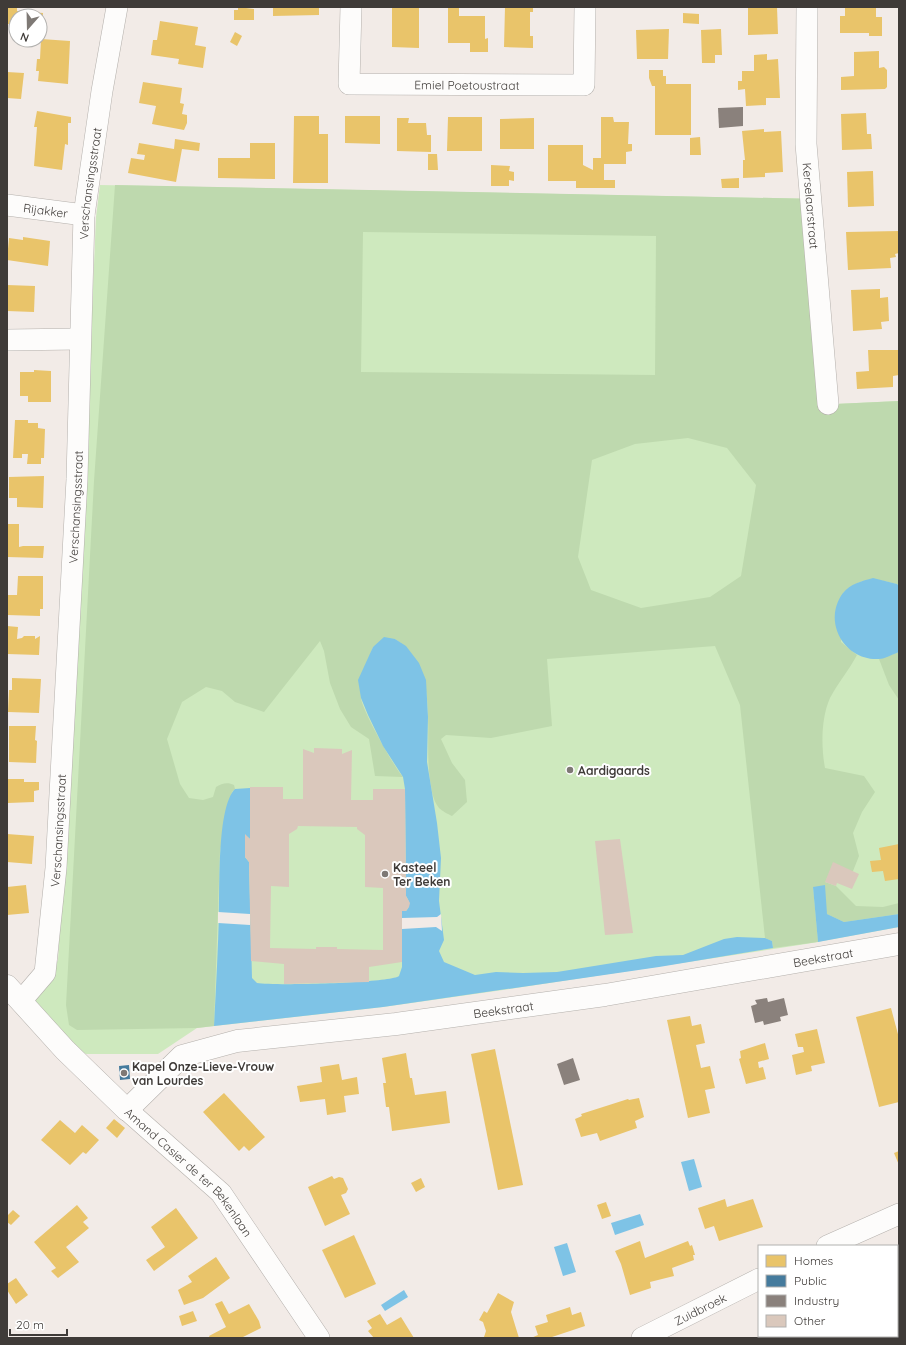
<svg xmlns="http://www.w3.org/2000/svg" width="906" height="1345" viewBox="0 0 906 1345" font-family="Quicksand,sans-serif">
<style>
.green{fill:#cee9be}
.forest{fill:#bed9ae;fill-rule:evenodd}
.water{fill:#7ec3e6}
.pier{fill:#f2ebe7}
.homes{fill:#e9c46a}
.public{fill:#457b9d}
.industry{fill:#8a817c}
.building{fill:#dac8bc;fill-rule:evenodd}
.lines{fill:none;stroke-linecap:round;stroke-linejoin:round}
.minor-casing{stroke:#b4b0ac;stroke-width:22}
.tertiary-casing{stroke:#b4b0ac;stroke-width:23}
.minor{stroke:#fdfcfb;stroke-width:21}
.tertiary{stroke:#fdfcfb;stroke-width:22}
.poi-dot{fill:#7e7975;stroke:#fff;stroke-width:1.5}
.labels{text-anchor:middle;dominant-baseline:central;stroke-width:4;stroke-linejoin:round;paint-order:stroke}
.street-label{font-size:12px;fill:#3f3b38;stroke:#fff}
.poi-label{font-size:12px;font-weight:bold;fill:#3f3b38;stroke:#fff;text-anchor:start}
</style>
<rect width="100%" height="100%" fill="#f2ebe7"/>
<!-- green -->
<path class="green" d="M100,185L820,199L835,404L899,401V927L806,944L503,990L383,1007L197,1028L158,1054H86L61,1039L28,1003L49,978L58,960L85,479L96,217Z"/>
<!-- forest -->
<g class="forest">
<path d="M115,185L820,199L835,404L899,401V586L897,584C873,578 863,576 843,593L841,642L857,655C849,670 838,683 830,698C821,718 821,747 825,768L864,776L875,792L862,812L853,833L859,856L853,871L825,882L836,886L856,906L883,907L899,903V914L844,922L827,914L813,887L818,942L773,948L772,941L765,938L740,705L715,646L547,659L552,726L491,738L446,735L441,739L452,763L465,780L467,802L452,816C448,814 442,811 439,808C432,799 432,790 430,780C423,732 442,669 395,639L373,647C368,659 360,685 361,698C362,710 394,767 403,777L375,776L369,739L351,727L340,709L330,683L324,651L320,641L264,712L235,702L222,691L206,687L182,702L167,739L180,784L189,798L203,800L213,797L216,787C222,783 228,782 234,785L235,789L232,792L220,851L214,1026L197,1028L77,1030L69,1025L66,1005L94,481ZM363,232L656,236L655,375L361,372ZM688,438L727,448L756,485L741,576L710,597L641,608L591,590L578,557L592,460L635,444Z"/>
<path d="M899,652V700L889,685L879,659Z"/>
</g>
<!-- water -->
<g class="water">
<path d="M873,578L897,584L899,586V652C893,654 885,659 879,659C844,661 822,621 843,593C850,584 862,581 873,578Z"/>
<path d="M384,637L395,639L406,646L419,663L426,680L428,717L427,762L437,823L441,858L439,901L444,940L439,951L444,962L475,975L496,972L523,973L557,972L656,956L683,955L724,939L737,937L765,938L772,941L773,948L659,967L383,1007L214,1026C216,988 218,951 219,913C220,886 217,807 235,789L250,788V839L245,835V857L249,862L252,978L257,983C275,986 390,983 399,976L402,967V911H406C410,906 410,902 406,896L405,789L403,777L383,746L368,715L361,698L358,680L373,647Z"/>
<path d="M825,885L827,914L844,922L899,914V927L818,942L813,887Z"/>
<path d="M694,1159L702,1187L689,1191L681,1162Z"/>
<path d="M640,1214L644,1225L615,1235L611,1223Z"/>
<path d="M567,1243L576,1272L563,1276L554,1247Z"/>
<path d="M404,1290L408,1297L385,1311L381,1305Z"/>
</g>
<!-- pier -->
<g class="pier">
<path d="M218,912L250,914V925L218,923Z"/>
<path d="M441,914L442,931L436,927L402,929V918L437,917Z"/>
</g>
<!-- homes -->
<g class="homes">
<path d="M7,7H17V11L43,13L42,26H40V16H16V24H7Z"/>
<path d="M238,7L254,9V20H234V10H238Z"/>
<path d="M273,7H319V15L273,16Z"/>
<path d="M448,7H459V16H485V39L488,38V52H470V43H448Z"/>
<path d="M505,7H533V12H530V36H533V48L504,47Z"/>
<path d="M748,7H777L778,34L748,35Z"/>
<path d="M845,7H876V17H882V36H869V33H840V16H845Z"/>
<path d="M392,8H419V48L392,47Z"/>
<path d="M683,13L699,14V24L683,23Z"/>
<path d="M160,21L198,27L195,45L206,47L203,68L178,64L179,59L151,55L153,40H157Z"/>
<path d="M669,29L668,59H637L636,30Z"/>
<path d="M721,29L722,55H715V63H702L701,30Z"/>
<path d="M235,32L242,36L237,46L230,42Z"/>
<path d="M41,39L70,41L68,84L38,81L39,71H36L37,59H40Z"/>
<path d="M879,51V68L884,67L887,70V87L885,89L841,90V77L854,76V52Z"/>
<path d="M767,54V60L778,59L780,98H766V105L746,106L745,89L738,90V81H742V71H754V55Z"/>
<path d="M649,70H663V76H666V84H691V135H655V86H652L649,78Z"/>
<path d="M7,72L24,73L21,99L7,98Z"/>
<path d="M143,82L182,88L180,103L184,104L182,114L187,115V123L184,130L152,124L156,106L139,103Z"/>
<path d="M37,111L71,117V123H68V145L65,144L62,170L34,166L37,127H34Z"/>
<path d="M866,113L867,134H871L872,149L842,150L841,114Z"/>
<path d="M294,116H319V134H328V183H293Z"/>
<path d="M345,116H380V144L345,143Z"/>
<path d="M448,117H482V151H447Z"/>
<path d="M601,117H613L614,122H629L628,144H632V151L626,152V164H604V180H615V188H576V181H548V145H583V165L593,170V158H601Z"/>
<path d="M397,118H409L408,123H426L427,135H431V152L397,151Z"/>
<path d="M534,118V149H500V119Z"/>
<path d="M764,129V132L781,131L783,172L765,173V177L743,178V160H745L742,131Z"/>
<path d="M700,137L701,155H690V138Z"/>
<path d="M175,139L200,143L199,151L182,149L176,182L128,173L131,158L144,160L145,155L137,154L139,143L174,149Z"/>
<path d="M250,143H275V179L218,178V158H250Z"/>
<path d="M428,154H437L438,170H428Z"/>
<path d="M491,165L510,166L509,171L514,172V181L509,180V186H491Z"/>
<path d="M873,171L874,206L848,207L847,172Z"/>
<path d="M739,178V188H722L721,179Z"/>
<path d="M899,231V253L895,254L896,257L890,258L891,268L848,270L846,232Z"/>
<path d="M23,237L50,241L48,266L7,260L9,238L23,240Z"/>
<path d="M7,285L35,286L34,312L7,311Z"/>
<path d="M880,289V298L888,297L889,321L881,322L882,329L853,331L851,290Z"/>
<path d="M868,350H899V375L893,376V387L857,389L856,372L869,371Z"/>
<path d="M34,370L51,371V402H28V396H20V372H34Z"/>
<path d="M15,420H28V423H38V428L45,429L44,458H41V464H27L28,454H22V458H13Z"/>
<path d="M44,476L43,508L17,507V498H9V477Z"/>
<path d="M7,524H19V547L23,546H44L43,558L7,557Z"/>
<path d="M18,576H43V609H40V616L7,615V595H17Z"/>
<path d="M7,626L18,627L17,639L22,638L24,636H35V639L40,636L39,655L7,654Z"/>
<path d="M12,678L41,679L39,713L8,712L9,690H12Z"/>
<path d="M9,726H36L35,740L37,741L36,763L9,762Z"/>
<path d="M7,779H24V782H39V790L34,791V802L8,803Z"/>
<path d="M7,834L34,836L32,864L7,862Z"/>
<path d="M899,844V879L885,881L883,871L872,872L870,861L881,860L879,848Z"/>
<path d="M26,885L29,913L7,915V887Z"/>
<path d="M891,1008L899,1038V1102L879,1107L856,1017Z"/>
<path d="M690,1016L692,1026L701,1024L705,1043L696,1045L701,1068L710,1066L715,1088L705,1090L710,1113L688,1118L667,1020Z"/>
<path d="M817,1029L825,1063L811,1066L812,1071L796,1075L792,1055L804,1052L803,1047H798L795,1034Z"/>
<path d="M765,1043L769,1059L758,1062L759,1068L763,1067L766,1079L746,1084L739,1059L741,1058L740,1051Z"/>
<path d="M495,1049L523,1185L498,1190L471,1054Z"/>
<path d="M406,1053L410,1078H412L415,1095L446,1091L450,1123L392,1131L389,1107H386L383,1083H386L382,1058Z"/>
<path d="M339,1064L342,1080L357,1077L359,1094L344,1096L346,1112L327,1115L325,1099L300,1102L297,1086L322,1082L320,1067Z"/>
<path d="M224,1093L265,1137L249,1151L244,1146L239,1151L203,1112Z"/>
<path d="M639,1098L644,1117L635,1121L637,1128L600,1141L597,1133L581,1137L575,1119L582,1116L581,1114L628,1099L629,1100Z"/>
<path d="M114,1119L125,1128L117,1138L106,1128Z"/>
<path d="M60,1120L75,1133L82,1125L99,1140L86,1154L83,1152L70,1165L41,1140Z"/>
<path d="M899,1151V1165L894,1153Z"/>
<path d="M332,1176L334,1179L339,1177L343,1178L348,1189L346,1193L341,1195L350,1214L325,1226L308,1187Z"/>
<path d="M421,1178L425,1187L416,1192L411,1183Z"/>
<path d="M725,1199L727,1207L753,1199L763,1227L719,1241L714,1226L705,1229L698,1208Z"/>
<path d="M606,1202L611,1216L602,1219L597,1205Z"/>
<path d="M77,1205L88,1218L83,1222L89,1228L66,1247L79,1262L58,1278L51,1271L56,1268L34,1242Z"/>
<path d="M176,1208L198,1238L154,1271L146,1260L165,1247L151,1227Z"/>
<path d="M13,1210L20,1216L11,1225L7,1222V1216Z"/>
<path d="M354,1235L376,1284L345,1298L322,1250Z"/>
<path d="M640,1241L645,1258L688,1241L690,1246L692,1245L695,1255H693L694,1260L672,1268L674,1276L650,1282L651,1288L630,1295L621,1264L615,1251Z"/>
<path d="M216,1257L230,1278L203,1298L184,1305L178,1290L192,1282L188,1276Z"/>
<path d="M16,1278L28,1295L16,1304L7,1290V1284Z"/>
<path d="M498,1293L514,1302L511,1312L519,1338H481L484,1337L486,1331L483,1322L479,1320L484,1311L487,1313Z"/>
<path d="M222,1301L229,1314L249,1304L259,1321L261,1328L241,1338H210L209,1336L226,1327L215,1304Z"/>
<path d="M570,1307L572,1315L581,1312L585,1326L549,1338H531L538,1335L535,1326L548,1322L546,1315Z"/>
<path d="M193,1311L197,1321L182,1326L179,1316Z"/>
<path d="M380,1314L387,1325L401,1317L414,1338H374L368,1331L372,1328L367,1321Z"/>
</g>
<!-- public -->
<path class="public" d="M129,1065L130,1079L120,1080L119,1066Z"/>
<!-- industry -->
<g class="industry">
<path d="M743,107V126L719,128L718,108Z"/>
<path d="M767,998L768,1002L784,998L788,1015L780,1017L781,1021L764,1025L763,1021L755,1023L751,1006L757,1004L755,1000Z"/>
<path d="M573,1058L580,1080L564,1085L557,1064Z"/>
</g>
<!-- building -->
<g class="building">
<path d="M314,748L342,749V754L352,750L351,800H373V789H405L406,896L410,903L409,907L406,911H402V962L369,967V982L284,984V964L251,961L249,862L245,857V834L250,839V787H283V799H303V749L314,753ZM298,826L357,827V829L365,835V887L383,888V950L337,949V947H316V949L270,948L271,886L289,887V834L297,829Z"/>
<path d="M620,839L633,933L605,935L595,841Z"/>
<path d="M833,862L859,874L852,889L837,883L836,886L825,882Z"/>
</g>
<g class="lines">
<!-- minor casing -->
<g class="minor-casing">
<g id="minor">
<path id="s1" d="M351,7L349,84L584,85L585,7"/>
<path id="s2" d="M807,7L806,144L828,404"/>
<path id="s3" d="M7,205L84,215"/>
<path d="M7,340L79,339"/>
<path id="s4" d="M21,1001L45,973L56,868L77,479L84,215L102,91L117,7"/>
<path id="s5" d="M127,1110L221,1193L319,1338"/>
<path d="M827,1246L899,1214"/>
<path id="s6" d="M642,1338L759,1279"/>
</g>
</g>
<!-- tertiary casing -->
<g class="tertiary-casing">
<g id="tertiary">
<path id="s7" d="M7,986L65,1050L127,1110L182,1056L237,1041L396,1024L605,995L899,944"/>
</g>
</g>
<!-- minor -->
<use href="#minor" class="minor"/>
<!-- tertiary -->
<use href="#tertiary" class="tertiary"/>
</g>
<!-- markers -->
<g class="poi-dot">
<circle cx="570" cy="770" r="4"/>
<circle cx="385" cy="874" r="4"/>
<circle cx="124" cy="1073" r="4"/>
</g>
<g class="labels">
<!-- street labels -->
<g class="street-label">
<text stroke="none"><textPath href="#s1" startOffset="195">Emiel Poetoustraat</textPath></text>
<text stroke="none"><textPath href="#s4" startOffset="828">Verschansingsstraat</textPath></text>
<text stroke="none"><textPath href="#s2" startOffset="199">Kerselaarstraat</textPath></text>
<text stroke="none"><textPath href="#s3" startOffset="39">Rijakker</textPath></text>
<text stroke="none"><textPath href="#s4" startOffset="504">Verschansingsstraat</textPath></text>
<text stroke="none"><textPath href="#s4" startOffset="180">Verschansingsstraat</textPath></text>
<text stroke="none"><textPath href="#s7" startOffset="899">Beekstraat</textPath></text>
<text stroke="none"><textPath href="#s7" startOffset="575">Beekstraat</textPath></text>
<text stroke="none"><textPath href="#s5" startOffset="88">Amand Casier de ter Bekenlaan</textPath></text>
<text stroke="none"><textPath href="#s6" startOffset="65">Zuidbroek</textPath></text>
</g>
<!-- poi labels -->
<g class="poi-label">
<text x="578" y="770">Aardigaards</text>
<text x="393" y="867">Kasteel<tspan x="393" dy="14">Ter Beken</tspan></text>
<text x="132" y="1066">Kapel Onze-Lieve-Vrouw<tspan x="132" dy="14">van Lourdes</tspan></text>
</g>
</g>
<!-- border -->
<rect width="906" height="1345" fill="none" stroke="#3f3b38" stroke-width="16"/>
<!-- legend -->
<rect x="758" y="1245" width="140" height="92" fill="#ffffff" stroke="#b2b1af"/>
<rect x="766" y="1255" width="20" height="12" fill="#e9c46a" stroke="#b2b1af"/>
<text x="794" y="1265" font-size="12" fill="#3f3b38">Homes</text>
<rect x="766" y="1275" width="20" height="12" fill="#457b9d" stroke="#b2b1af"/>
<text x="794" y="1285" font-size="12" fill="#3f3b38">Public</text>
<rect x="766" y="1295" width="20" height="12" fill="#8a817c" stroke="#b2b1af"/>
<text x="794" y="1305" font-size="12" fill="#3f3b38">Industry</text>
<rect x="766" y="1315" width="20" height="12" fill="#dac8bc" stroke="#b2b1af"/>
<text x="794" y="1325" font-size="12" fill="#3f3b38">Other</text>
<!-- north arrow -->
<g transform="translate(28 28) rotate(200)"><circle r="19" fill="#ffffff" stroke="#b2b1af"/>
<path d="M0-3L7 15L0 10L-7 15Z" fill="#7e7975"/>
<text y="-6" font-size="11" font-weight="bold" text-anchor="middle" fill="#3f3b38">N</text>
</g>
<!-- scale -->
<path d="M10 1329v6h57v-6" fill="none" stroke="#3f3b38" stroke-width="2"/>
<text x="16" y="1329" font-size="12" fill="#3f3b38" stroke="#ffffff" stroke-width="3" paint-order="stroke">20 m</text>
</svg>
